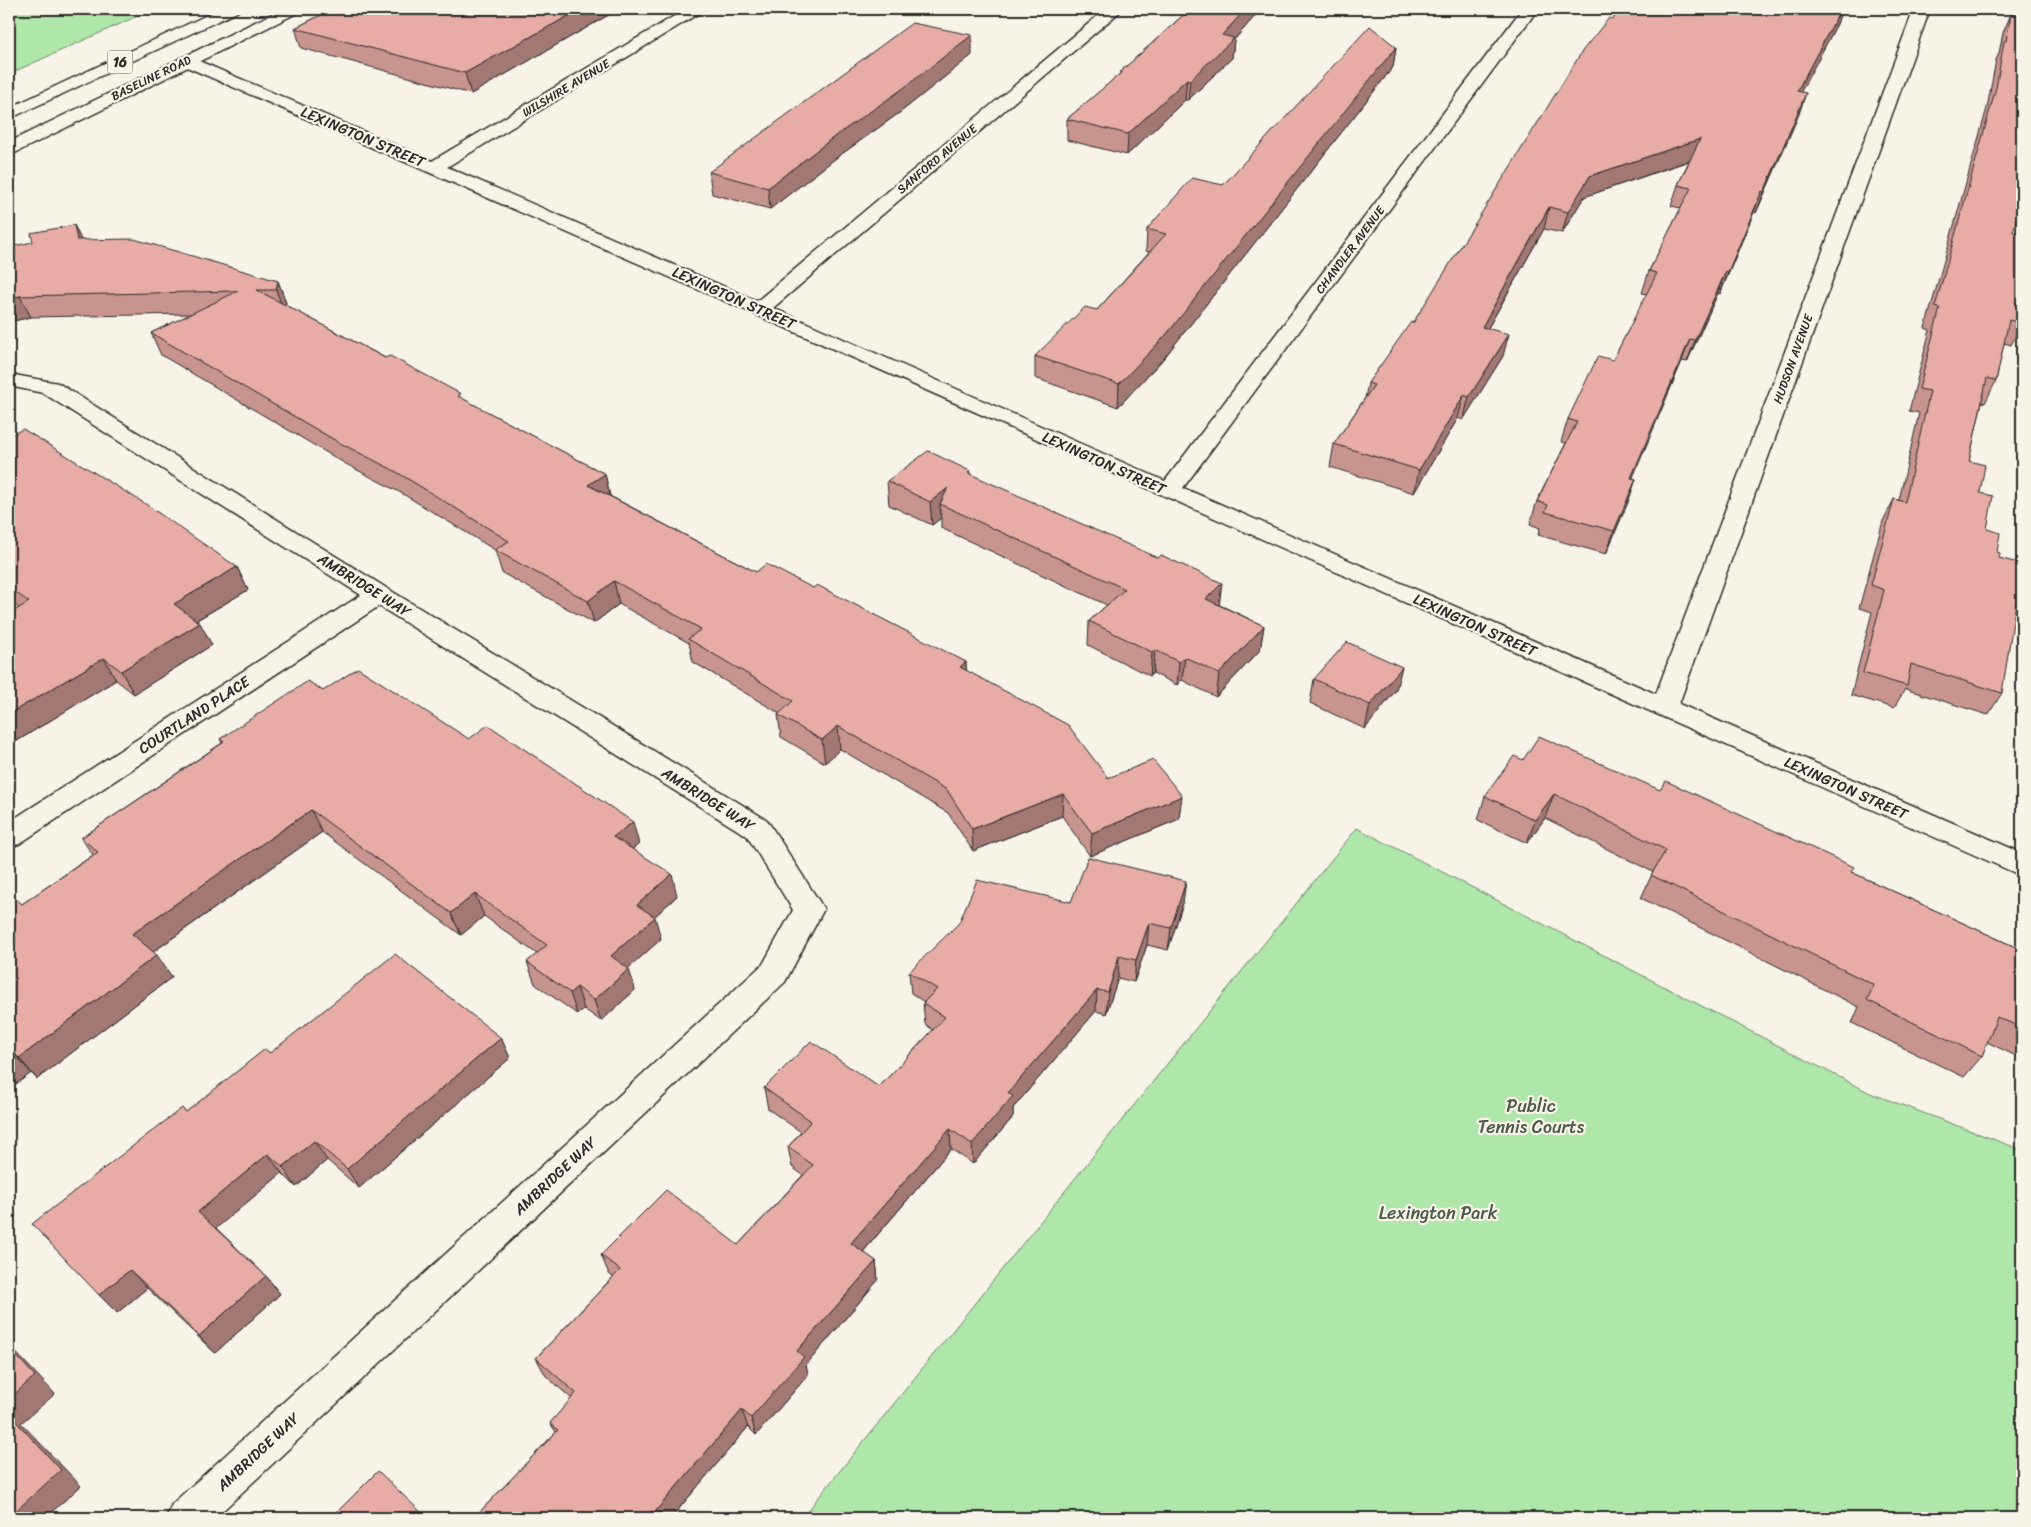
<svg xmlns="http://www.w3.org/2000/svg" width="2031" height="1527" viewBox="0 0 2031 1527" font-family="Sriracha,sans-serif">
<style>
.green{fill:#afe6a9;stroke:#6d886a}
.lines{fill:none;stroke-linecap:round;stroke-linejoin:round}
.minor-casing{stroke:#2b2b2b;stroke-width:3}
.primary-casing{stroke:#2b2b2b;stroke-width:3}
.minor{fill:#f7f3e8;fill-rule:evenodd}
.primary{fill:#f7f3e8;fill-rule:evenodd}
.wall{fill:#c7948f;stroke:#2b2b2b}
.shaded-wall{fill:#a27874;stroke:#2b2b2b}
.building{fill:#e7aca6;stroke:#2b2b2b}
.labels{text-anchor:middle;dominant-baseline:central;stroke-width:4.5;stroke-linejoin:round;paint-order:stroke}
.far-street-label{font-size:12px;fill:#2b2b2b;stroke:#f7f3e8}
.shield{fill:#f7f3e8;stroke:#686764;stroke-width:1}
.shield-label{font-size:14px;font-weight:bold;fill:#2b2b2b}
.street-label{font-size:15px;fill:#2b2b2b;stroke:#f7f3e8}
.near-park-label{font-size:18px;fill:#4c5a4a;stroke:#f7f3e8}
</style>
<rect width="100%" height="100%" fill="#f7f3e8"/>
<filter id="ink" filterUnits="userSpaceOnUse"><feTurbulence type="fractalNoise" baseFrequency=".02" numOctaves="2"/><feDisplacementMap in="SourceGraphic" scale="10" xChannelSelector="R" yChannelSelector="G"/><feConvolveMatrix kernelMatrix="1 2 1 2 8 2 1 2 1" color-interpolation-filters="sRGB"/></filter>
<g filter="url(#ink)">
<!-- green -->
<g class="green">
<path d="M9,9H153L9,74Z"/>
<path d="M1357,828L1870,1093L2022,1150V1518H802Z"/>
</g>
<g class="lines">
<!-- minor casing -->
<g class="minor-casing">
<g id="minor">
<path d="M686,9H704L701,12L447,167L757,301L1106,9H1123L773,308L1165,481L1522,9H1538L1183,488L1656,694L1914,9H1930L1679,704L2022,853V876L752,313L180,64L178,61L180,58H192L432,161Z"/>
<path d="M9,374L58,383L388,589L767,820L824,909L785,982L215,1518H166L172,1504L763,964L793,910L747,836L379,606L19,844L9,847V822L361,595L43,393L9,386Z"/>
</g>
</g>
<!-- primary casing -->
<g class="primary-casing">
<g id="primary">
<path d="M220,9H240L237,12L9,119V108Z"/>
<path d="M282,9H302L299,12L15,153L9,154V142Z"/>
</g>
</g>
<!-- minor -->
<use href="#minor" class="minor"/>
<!-- primary -->
<use href="#primary" class="primary"/>
</g>
<!-- wall -->
<g class="wall">
<path d="M333,9H619L471,94L301,48L295,28Z"/>
<path d="M1190,9H1261L1234,40L1232,58L1188,100H1185L1127,155L1067,140V119L1120,74V72Z"/>
<path d="M1620,9H1842L1837,24L1800,92L1799,114L1756,213L1754,212L1720,294L1718,293L1687,362L1682,361L1632,478L1636,479L1628,502L1606,554L1538,535L1540,528L1530,524L1537,501L1566,443L1561,442L1568,419L1613,360L1647,294L1642,293L1649,271L1681,208L1671,206L1678,185L1689,161L1584,197L1562,233L1544,229L1488,328L1503,356L1463,420L1458,418L1414,493L1330,467L1334,444L1365,398L1368,383L1413,323Z"/>
<path d="M2016,9H2022L2013,232L2022,323L2011,345L2004,343L1996,381L1985,403L1982,402L1969,461L1980,493L1987,529L1999,558L2002,693L1988,715L1905,689L1894,708L1851,695L1872,612L1859,608L1883,521L1894,499L1899,500L1919,413L1909,411L1930,330L1925,328L1987,108L1996,60L1999,53L2003,33L2011,14H2014Z"/>
<path d="M1396,47L1393,67L1164,358L1118,407L1035,378V356L1097,310L1149,252L1146,251L1147,229L1223,185Z"/>
<path d="M972,55L902,111L836,158L770,209L712,194L709,172Z"/>
<path d="M74,225L81,240L278,281L286,303L285,305L605,474L610,496L756,572L813,588L966,662V670L1108,778L1179,819L1090,856L1062,816L973,851L948,813L840,749L825,763L781,737L778,715L779,713L693,662L689,643L619,604L594,623L502,573L495,550L403,494L346,464L161,355L151,333L191,314L31,317L9,322L33,242Z"/>
<path d="M9,436L237,567L248,590L197,620L212,645L134,694L116,680L9,746V614L19,608L9,601Z"/>
<path d="M970,471V474L1220,605L1264,626L1260,650L1216,697L1182,680L1177,685L1153,673L1150,676L1088,645L1089,621L1107,605L941,528V518L932,525L889,505L887,481Z"/>
<path d="M1314,679L1396,690L1365,729L1310,703Z"/>
<path d="M323,691L469,739L639,844L632,849L677,896L654,917L661,939L628,968L635,990L601,1021L584,1009L577,1014L535,984L527,962L537,954L484,916L461,935L322,832L153,952L172,977L37,1079L31,1073L9,1089L22,904L93,855L81,838L222,743L220,739Z"/>
<path d="M1523,760L1660,790L1851,872L2022,950V1053L2018,1057L1987,1042L1982,1056L1964,1077L1852,1023L1859,1007L1641,898L1653,872L1545,818L1527,843L1478,820L1485,796Z"/>
<path d="M1071,902L1183,903L1168,950L1147,945L1134,982L1118,978L1106,1014L1096,1011L1013,1108V1117L973,1164L951,1149L863,1252L876,1261L878,1280L806,1365L808,1375L756,1435L748,1427L671,1518H474L556,1432L550,1423L572,1399L546,1376L536,1358L613,1277L609,1274L601,1255L738,1245L803,1175L792,1167L788,1147L801,1132L768,1109L764,1088L879,1087L933,1030L925,1024L923,1003L924,1002L911,993L909,972Z"/>
<path d="M501,1038L510,1058L359,1188L327,1160L296,1187L282,1173L216,1228L266,1276L280,1294L215,1353L147,1288L117,1313L186,1112L270,1053Z"/>
</g>
<!-- shaded-wall -->
<g class="shaded-wall">
<path d="M581,9H619L471,94L465,73Z"/>
<path d="M1246,9H1261L1234,40L1232,58L1188,100L1190,80L1222,35Z"/>
<path d="M1841,9H1842L1837,24L1790,112L1797,91Z"/>
<path d="M972,35V55L902,111L836,158L770,209L768,188L834,137Z"/>
<path d="M1396,47L1393,67L1164,358L1118,407L1119,384Z"/>
<path d="M1187,79L1185,100L1127,155L1128,134Z"/>
<path d="M1806,93L1799,114L1756,213L1764,192Z"/>
<path d="M1700,139L1693,159L1584,197L1562,233L1568,212L1590,176Z"/>
<path d="M1762,191L1754,212L1720,294L1728,272Z"/>
<path d="M1549,207L1544,229L1476,349L1482,327Z"/>
<path d="M74,225L84,246L77,240Z"/>
<path d="M1726,271L1718,293L1687,362L1695,340Z"/>
<path d="M278,281L286,303L284,312L276,290Z"/>
<path d="M20,296L31,317L9,322V298Z"/>
<path d="M1509,334L1503,356L1463,420L1469,397Z"/>
<path d="M1690,339L1682,361L1623,501L1631,478Z"/>
<path d="M1464,395L1458,418L1414,493L1419,470Z"/>
<path d="M605,474L610,496L588,485Z"/>
<path d="M1636,479L1628,502L1606,554L1614,531Z"/>
<path d="M948,488L940,504L941,518L932,525L930,502Z"/>
<path d="M237,567L248,590L186,626L174,604Z"/>
<path d="M614,581L619,604L594,623L588,601Z"/>
<path d="M1222,583L1219,607L1206,599Z"/>
<path d="M200,623L212,645L134,694L121,671Z"/>
<path d="M1264,626L1260,650L1216,697L1219,674Z"/>
<path d="M1155,650L1153,673L1150,676L1152,652Z"/>
<path d="M1185,657L1182,680L1177,685L1179,662Z"/>
<path d="M104,658L116,680L9,746V714Z"/>
<path d="M966,662L967,684L960,667Z"/>
<path d="M1402,667L1396,690L1365,729L1370,705Z"/>
<path d="M838,726L840,749L825,763L822,740Z"/>
<path d="M1063,794L1062,816L973,851L972,829Z"/>
<path d="M1554,794L1545,818L1527,843L1535,820Z"/>
<path d="M1182,796L1179,819L1090,856L1092,833Z"/>
<path d="M311,810L322,832L147,956L132,934Z"/>
<path d="M633,822L639,844L620,859L613,837Z"/>
<path d="M672,874L677,896L643,927L637,905Z"/>
<path d="M1186,881L1183,903L1168,950L1171,928Z"/>
<path d="M475,894L484,916L461,935L451,913Z"/>
<path d="M655,917L661,939L618,978L611,956Z"/>
<path d="M1149,923L1147,945L1134,982L1136,960Z"/>
<path d="M157,955L172,977L37,1079L19,1058Z"/>
<path d="M1119,956L1118,978L1106,1014L1108,992Z"/>
<path d="M629,969L635,990L601,1021L594,1000Z"/>
<path d="M577,987L584,1009L577,1014L570,993Z"/>
<path d="M1097,990L1096,1011L1013,1108V1117L973,1164L972,1144L1008,1093Z"/>
<path d="M501,1038L510,1058L359,1188L347,1169Z"/>
<path d="M13,1052L31,1073L9,1089V1055Z"/>
<path d="M950,1129L951,1149L854,1262L851,1243Z"/>
<path d="M314,1141L327,1160L296,1187L283,1167Z"/>
<path d="M268,1154L282,1173L213,1231L198,1212Z"/>
<path d="M876,1261L878,1280L806,1365L808,1375L756,1435L751,1418L797,1351Z"/>
<path d="M130,1270L147,1288L117,1313L99,1295Z"/>
<path d="M266,1276L280,1294L215,1353L199,1336Z"/>
<path d="M9,1345L55,1394L21,1423L81,1486L45,1518H9Z"/>
<path d="M742,1410L748,1427L671,1518H656L654,1513Z"/>
<path d="M651,1511L655,1518H645Z"/>
</g>
<!-- building -->
<g class="building">
<path d="M333,9H581L465,73L295,28Z"/>
<path d="M1190,9H1246L1222,35L1234,38L1190,80L1187,79L1128,134L1067,119L1122,72H1120Z"/>
<path d="M1620,9H1841L1797,91L1806,93L1764,192L1762,191L1728,272L1726,271L1695,340L1690,339L1631,478L1636,479L1614,531L1545,512L1548,505L1537,501L1577,422L1568,419L1598,356L1613,360L1657,273L1649,271L1691,188L1678,185L1700,139L1590,176L1568,212L1549,207L1482,327L1509,334L1469,397L1464,395L1419,470L1334,444L1374,385L1368,383L1411,322L1413,323L1583,50L1609,18L1613,19Z"/>
<path d="M2019,9H2022V197L2013,232L2022,234V323L2009,320L1996,381L1987,378L1969,461L1985,465L1980,493L1993,496L1987,529L2000,533L1997,552L2000,553L1999,558L2022,564L2002,693L1911,664L1907,686L1863,673L1884,590L1871,585L1894,499L1905,502L1930,391L1919,389L1940,308L1935,307L1996,88L2004,41H2006L2011,14L2017,15Z"/>
<path d="M912,23L972,35L901,90L834,137L768,188L709,172Z"/>
<path d="M1370,26L1396,47L1166,335L1119,384L1035,356L1085,307L1097,310L1166,234L1147,229L1192,178L1223,185Z"/>
<path d="M74,225L77,240L134,239L278,281L276,290H257L385,358L390,356L461,394L458,396L605,474L588,485L756,572L766,564L813,588L817,585L966,662L960,667L1068,725L1108,778L1153,760L1182,796L1092,833L1063,794L972,829L947,790L838,726L822,740L778,715L793,701L688,639L701,629L614,581L588,601L495,550L509,541L395,471L338,442L151,333L238,291L20,296L9,298V247L33,242L31,233Z"/>
<path d="M23,429L144,503L237,567L174,604L200,623L121,671L104,658L9,714V614L29,602L9,588V436Z"/>
<path d="M928,451L970,471L968,473L1158,558L1161,555L1222,583L1206,599L1264,626L1219,674L1185,657L1179,662L1155,650L1152,652L1089,621L1125,589L940,504L948,488L930,502L887,481Z"/>
<path d="M1347,642L1402,667L1370,705L1314,679Z"/>
<path d="M358,668L469,739L488,725L633,822L613,837L672,874L637,905L655,917L611,956L629,969L594,1000L577,987L570,993L527,962L547,945L475,894L451,913L311,810L132,934L157,955L19,1058L13,1052L9,1055V893L22,904L98,852L81,838L224,742L220,739L308,681L323,691Z"/>
<path d="M1539,736L1660,790L1666,781L1854,867L1851,872L2022,950V1028L1997,1017L1982,1056L1867,1000L1874,985L1651,875L1666,850L1554,794L1535,820L1485,796L1514,756L1523,760Z"/>
<path d="M1088,857L1186,881L1171,928L1149,923L1136,960L1119,956L1108,992L1097,990L1008,1093L1013,1096L972,1144L950,1129L851,1243L876,1261L797,1351L804,1357L751,1418L742,1410L654,1513L651,1511L645,1518H474L558,1430L550,1423L576,1393L536,1358L620,1270L601,1255L666,1190L738,1245L813,1165L788,1147L811,1121L764,1088L811,1041L879,1087L945,1017L923,1003L937,989L909,972L959,923L977,880L1071,902Z"/>
<path d="M395,954L501,1038L347,1169L314,1141L283,1167L268,1154L198,1212L266,1276L199,1336L130,1270L99,1295L32,1224L182,1108L186,1112L265,1049L270,1053Z"/>
<path d="M9,1348L35,1376L9,1399Z"/>
<path d="M9,1414L61,1470L9,1517Z"/>
<path d="M378,1471L427,1518H331Z"/>
</g>
</g>
<g class="labels">
<!-- far-street labels -->
<g class="far-street-label">
<text transform="translate(151 78) rotate(-26)">BASELINE ROAD</text>
<text transform="translate(566 88) rotate(-31)">WILSHIRE AVENUE</text>
<text transform="translate(937 159) rotate(-40)">SANFORD AVENUE</text>
<text transform="translate(1350 250) rotate(-53)">CHANDLER AVENUE</text>
<text transform="translate(1793 359) rotate(-70)">HUDSON AVENUE</text>
</g>
<!-- shield labels -->
<rect class="shield" x="107.5" y="50.5" width="25" height="23" rx="4"/>
<g class="shield-label">
<text x="120" y="62">16</text>
</g>
<!-- street labels -->
<g class="street-label">
<text transform="translate(363 137) rotate(23)">LEXINGTON STREET</text>
<text transform="translate(734 298) rotate(24)">LEXINGTON STREET</text>
<text transform="translate(1104 463) rotate(24)">LEXINGTON STREET</text>
<text transform="translate(364 585) rotate(32)">AMBRIDGE WAY</text>
<text transform="translate(1475 625) rotate(24)">LEXINGTON STREET</text>
<text transform="translate(194 715) rotate(-33)">COURTLAND PLACE</text>
<text transform="translate(1846 788) rotate(24)">LEXINGTON STREET</text>
<text transform="translate(708 799) rotate(32)">AMBRIDGE WAY</text>
<text transform="translate(555 1176) rotate(-43)">AMBRIDGE WAY</text>
<text transform="translate(258 1452) rotate(-43)">AMBRIDGE WAY</text>
</g>
<!-- near-park labels -->
<g class="near-park-label">
<text x="1531" y="1106">Public<tspan x="1531" dy="21">Tennis Courts</tspan></text>
<text x="1438" y="1213">Lexington Park</text>
</g>
</g>
<!-- margin -->
<rect width="2031" height="1527" fill="none" stroke="#f7f3e8" stroke-width="30"/>
<rect x="15" y="15" width="2001" height="1497" fill="none" stroke="#2b2b2b" stroke-width="2" filter="url(#ink)"/>
</svg>
